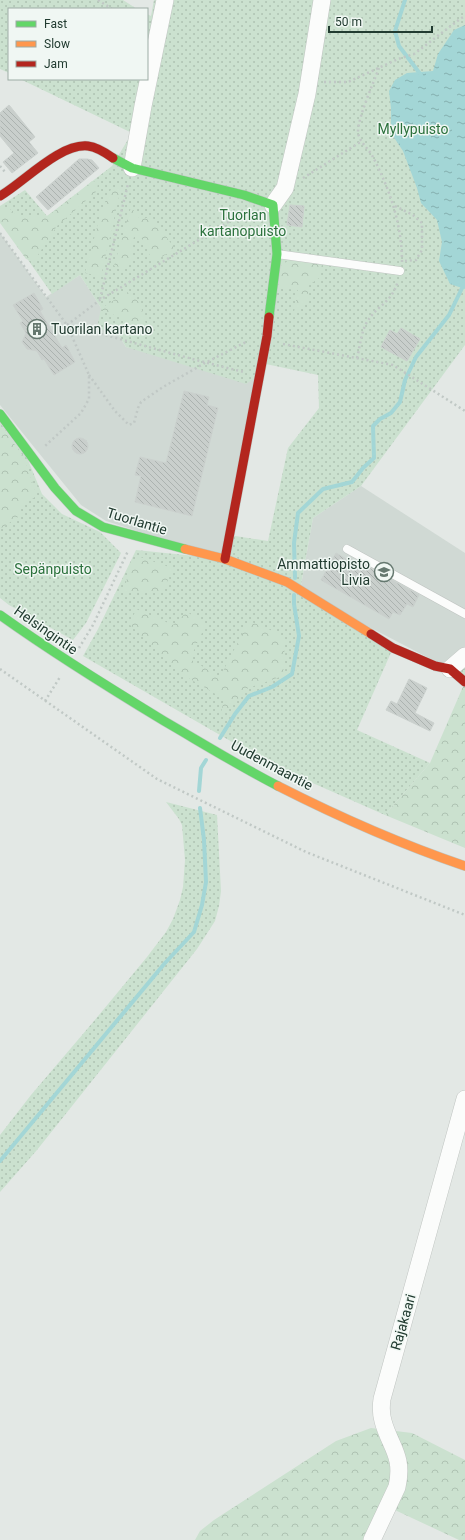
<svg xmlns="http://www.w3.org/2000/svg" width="465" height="1540" viewBox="0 0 465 1540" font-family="Roboto,sans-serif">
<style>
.built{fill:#d0d9d4}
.grass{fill:url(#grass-dots)}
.forest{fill:url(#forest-crowns)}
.water{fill:url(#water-ripples)}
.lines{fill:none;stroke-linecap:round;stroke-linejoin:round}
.stream{stroke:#a3d6d6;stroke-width:4}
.building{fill:url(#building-back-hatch);stroke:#cbd1ce}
.lane-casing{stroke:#c0c5c2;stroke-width:9}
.street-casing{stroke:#c0c5c2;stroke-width:18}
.fast-casing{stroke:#bec6c2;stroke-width:10}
.slow-casing{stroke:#bec6c2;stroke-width:10}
.jam-casing{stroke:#bec6c2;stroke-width:10}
.path{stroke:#c0c8c5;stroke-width:2.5;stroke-dasharray:2 3;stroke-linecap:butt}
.lane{stroke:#fbfcfb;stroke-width:8}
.street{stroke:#fbfcfb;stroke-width:17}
.fast{stroke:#63d668;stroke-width:9}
.slow{stroke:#ff974d;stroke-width:9}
.jam{stroke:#b3261e;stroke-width:9}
.labels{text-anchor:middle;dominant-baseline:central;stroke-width:3;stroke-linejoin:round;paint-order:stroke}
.park-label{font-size:14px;fill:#2b713c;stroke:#f0f7f3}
.poi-label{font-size:14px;fill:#213b30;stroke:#f0f7f3;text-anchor:start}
.street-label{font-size:14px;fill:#213b30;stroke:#f0f7f3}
</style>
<defs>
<pattern id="grass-dots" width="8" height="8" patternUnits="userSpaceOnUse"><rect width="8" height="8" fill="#cbe1cf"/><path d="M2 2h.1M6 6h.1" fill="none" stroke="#aec2b2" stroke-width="1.8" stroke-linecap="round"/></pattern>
<pattern id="forest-crowns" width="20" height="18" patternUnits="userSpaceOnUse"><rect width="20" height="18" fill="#cbe1cf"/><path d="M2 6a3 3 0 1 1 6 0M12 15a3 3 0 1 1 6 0" fill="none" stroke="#aec2b2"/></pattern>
<pattern id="water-ripples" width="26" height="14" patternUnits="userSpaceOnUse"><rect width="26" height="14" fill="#a3d6d6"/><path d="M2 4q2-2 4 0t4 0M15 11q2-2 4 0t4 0" fill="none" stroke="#84afae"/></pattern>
<pattern id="building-back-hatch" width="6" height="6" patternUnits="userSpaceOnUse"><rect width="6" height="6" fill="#c9cfcc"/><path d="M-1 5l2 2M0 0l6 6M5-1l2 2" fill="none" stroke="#acb3b0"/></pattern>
</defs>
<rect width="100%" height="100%" fill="#e3e8e5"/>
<!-- built -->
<g class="built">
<path d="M0,233L46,297L80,275L126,347L258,376L225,559L106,521L81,505L0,405Z"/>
<path d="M361,486L465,553V656L450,669L300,591L313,518Z"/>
</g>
<!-- grass -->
<g class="grass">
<path d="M0,0H123L137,9H9V73L0,69Z"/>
<path d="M154,0H465V345L361,486L313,518L300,590L393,648L357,730L430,763L385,815L272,765L83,656L98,629L136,550L224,559L229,535L268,541L288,448L319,408L318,375L261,363L258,376L246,384L126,347L118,334L97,328L101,308L80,275L52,294L0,220V206L25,190L47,216L112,166L132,133L20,79H147V14L151,16Z"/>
<path d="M0,423L28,460L42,494L62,514L100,532L121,553L86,623L73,640L9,605L0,598Z"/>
<path d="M166,802L217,815L221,891L219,906L215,921L197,949L37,1150L0,1192V1135L31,1095L94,1021L147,957L166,932L173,919L180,900L183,887L185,860L182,825L179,819Z"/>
</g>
<!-- forest -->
<g class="forest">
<path d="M92,181L98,182L97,191L57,226L34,261L26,259L0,223V211L1,209H10L18,216L34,215L47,216L70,200Z"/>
<path d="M121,188L101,276L85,273L101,212L111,189Z"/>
<path d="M131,207L140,219L152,217L175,249L153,262L143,240L135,234L131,246V261L125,268L114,266Z"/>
<path d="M289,260L322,264L319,278L308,286V302L294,312L298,290L277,288L279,267Z"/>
<path d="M127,292L140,303L150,339L119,317L100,309Z"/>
<path d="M0,425L24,457L37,496L23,504L18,517L0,529Z"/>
<path d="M140,557L172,568L164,591L124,593L130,563Z"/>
<path d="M136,609L173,625L187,612L206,624L190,659L220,677L249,621L275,632L285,642L283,676L248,688L220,718L224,699L185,676L130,625Z"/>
<path d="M465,659V848L385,815L430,763L465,682L450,669Z"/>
<path d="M371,1428L412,1433L465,1460V1540H459L382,1504L366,1540H195L200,1531L214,1520L336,1441Z"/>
</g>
<!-- water -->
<path class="water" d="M465,25V289L450,284L439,261L442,242L437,220L421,203L417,188L403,151L391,133V108L389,91L395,80L407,73L433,71L438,54L454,30Z"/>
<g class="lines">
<!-- stream -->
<g class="stream">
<path d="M405,0L395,31L399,46L421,75"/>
<path d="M295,578L294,543L298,513L323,489L352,482L363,468L374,458L373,426L380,419L391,413L400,402L405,380L416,357L449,315L465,282"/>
<path d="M220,738L235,714L249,696L272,687L292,674L299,636L294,604V595"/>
<path d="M199,791L201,768L206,760"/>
<path d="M0,1161L165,963L194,932L202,905L206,882L204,840L200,808"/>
</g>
</g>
<!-- building -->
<g class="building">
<path d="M9,105L35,137L29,142L38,153L12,173L3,162L14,153L0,136V113Z"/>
<path d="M79,159H87L92,160L99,168L48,210L36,197Z"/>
<path d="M290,205L304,206L302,227L287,225Z"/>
<path d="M34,293L43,309L40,311L62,348L66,345L75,362L54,375L44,359L42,360L37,351L27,349L22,342L26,333L20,323L23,321L13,305Z"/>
<path d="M401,328L420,339L407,361L381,347L390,330L397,334Z"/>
<path d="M184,391L209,397L207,405L218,408L192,516L135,502L141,476L135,475L140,457L166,463Z"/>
<circle cx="80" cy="446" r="8"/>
<path d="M336,553L363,569L365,565L419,595L413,607L407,604L400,615L393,612L389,619L321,580Z"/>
<path d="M409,679L427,688L415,713L434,723L430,731L386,710L391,701L397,704Z"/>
</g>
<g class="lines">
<!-- lane casing -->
<g class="lane-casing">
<g id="lane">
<path d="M277,254L400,271"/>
<path d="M347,549L465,614"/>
</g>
</g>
<!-- street casing -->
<g class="street-casing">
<g id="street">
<path d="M132,168L143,106L165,0"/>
<path d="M273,205L285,188L307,94L322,0"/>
<path d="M450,669L465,656"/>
<path d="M372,1540L397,1487C404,1455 390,1447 383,1421C381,1414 381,1406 382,1399L465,1099"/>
</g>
</g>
<!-- fast casing -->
<g class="fast-casing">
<g id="fast">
<path d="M113,158L132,168L244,195L273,205L277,254L269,317"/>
<path d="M0,414L55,488L76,511L103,527L185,549"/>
<path d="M0,615C53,653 108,687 164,721C202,743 239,766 278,786"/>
</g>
</g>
<!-- slow casing -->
<g class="slow-casing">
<g id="slow">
<path d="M185,549L225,559L287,582L371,634"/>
<path d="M278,786C339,817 400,844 465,866"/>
</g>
</g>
<!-- jam casing -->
<g class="jam-casing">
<g id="jam">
<path d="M0,196C24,182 60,143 88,146C97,147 106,153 113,158"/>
<path d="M225,559L267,336L269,317"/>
<path d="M371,634L393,648L435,666L450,669L465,682"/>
</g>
</g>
<!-- path -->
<g class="path">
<path d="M98,0L112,9"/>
<path d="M379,68C373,84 359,115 358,131C358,141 369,149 373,157C390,190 402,225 402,262"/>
<path d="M324,82H348L398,59L414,54L460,19L465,16"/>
<path d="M0,166L5,172"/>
<path d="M303,178L362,141"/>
<path d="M395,206L413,215L422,223V250L416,260L405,261"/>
<path d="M0,233L67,325L89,375V399L81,413L45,446"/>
<path d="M100,299L128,184"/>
<path d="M67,325L100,300L243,213"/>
<path d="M67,325C126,340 185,358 244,372"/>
<path d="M283,344L393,365L465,411"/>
<path d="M357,358C360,347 361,332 367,322C378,304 391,304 398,281"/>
<path d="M89,375L115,411L129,425L134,423L138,408L141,402L163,387L205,363L248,341"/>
<path d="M79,648L93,625L128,551"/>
<path d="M0,669L157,779L306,852L465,915"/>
<path d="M45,701L60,677"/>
</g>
<!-- lane -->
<use href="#lane" class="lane"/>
<!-- street -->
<use href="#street" class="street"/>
<!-- fast -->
<use href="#fast" class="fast"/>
<!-- slow -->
<use href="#slow" class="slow"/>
<!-- jam -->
<use href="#jam" class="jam"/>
</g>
<!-- icons -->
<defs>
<g id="building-ring" transform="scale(1)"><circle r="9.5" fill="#f0f7f3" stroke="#65786f" stroke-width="1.5"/><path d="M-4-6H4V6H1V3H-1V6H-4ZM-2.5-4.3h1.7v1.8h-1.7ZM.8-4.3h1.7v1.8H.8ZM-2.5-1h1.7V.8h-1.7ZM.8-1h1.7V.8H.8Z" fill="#65786f"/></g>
<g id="school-ring" transform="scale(1)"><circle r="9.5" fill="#f0f7f3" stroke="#65786f" stroke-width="1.5"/><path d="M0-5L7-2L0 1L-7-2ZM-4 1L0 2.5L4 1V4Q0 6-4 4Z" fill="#65786f"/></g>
</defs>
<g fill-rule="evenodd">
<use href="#building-ring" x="37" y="329"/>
<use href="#school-ring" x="384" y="572"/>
</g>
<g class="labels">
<!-- park labels -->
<g class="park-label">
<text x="413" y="129">Myllypuisto</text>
<text x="243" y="215">Tuorlan<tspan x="243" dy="16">kartanopuisto</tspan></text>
<text x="53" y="569">Sepänpuisto</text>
</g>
<!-- poi labels -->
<g class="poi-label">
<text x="51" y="329">Tuorilan kartano</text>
<text x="370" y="564" text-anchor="end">Ammattiopisto<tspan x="370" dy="16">Livia</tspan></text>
</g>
<!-- street labels -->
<g class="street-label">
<text transform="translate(137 521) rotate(17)">Tuorlantie</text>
<text transform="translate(46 630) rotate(35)">Helsingintie</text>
<text transform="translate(272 765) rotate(28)">Uudenmaantie</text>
<text transform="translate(403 1322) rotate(-74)">Rajakaari</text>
</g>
</g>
<!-- legend -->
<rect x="8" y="8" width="140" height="72" fill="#f0f7f3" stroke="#9daca5"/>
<rect x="16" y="21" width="20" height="6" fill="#63d668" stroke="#9daca5"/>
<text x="44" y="28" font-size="12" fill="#213b30">Fast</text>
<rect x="16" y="41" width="20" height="6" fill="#ff974d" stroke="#9daca5"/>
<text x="44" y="48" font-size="12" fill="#213b30">Slow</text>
<rect x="16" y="61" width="20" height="6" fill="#b3261e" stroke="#9daca5"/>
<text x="44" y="68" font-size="12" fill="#213b30">Jam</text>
<!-- scale -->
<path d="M329 26v6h103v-6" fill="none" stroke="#213b30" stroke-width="2"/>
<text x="335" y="26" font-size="12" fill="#213b30" stroke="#f0f7f3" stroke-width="3" paint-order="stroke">50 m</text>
</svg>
